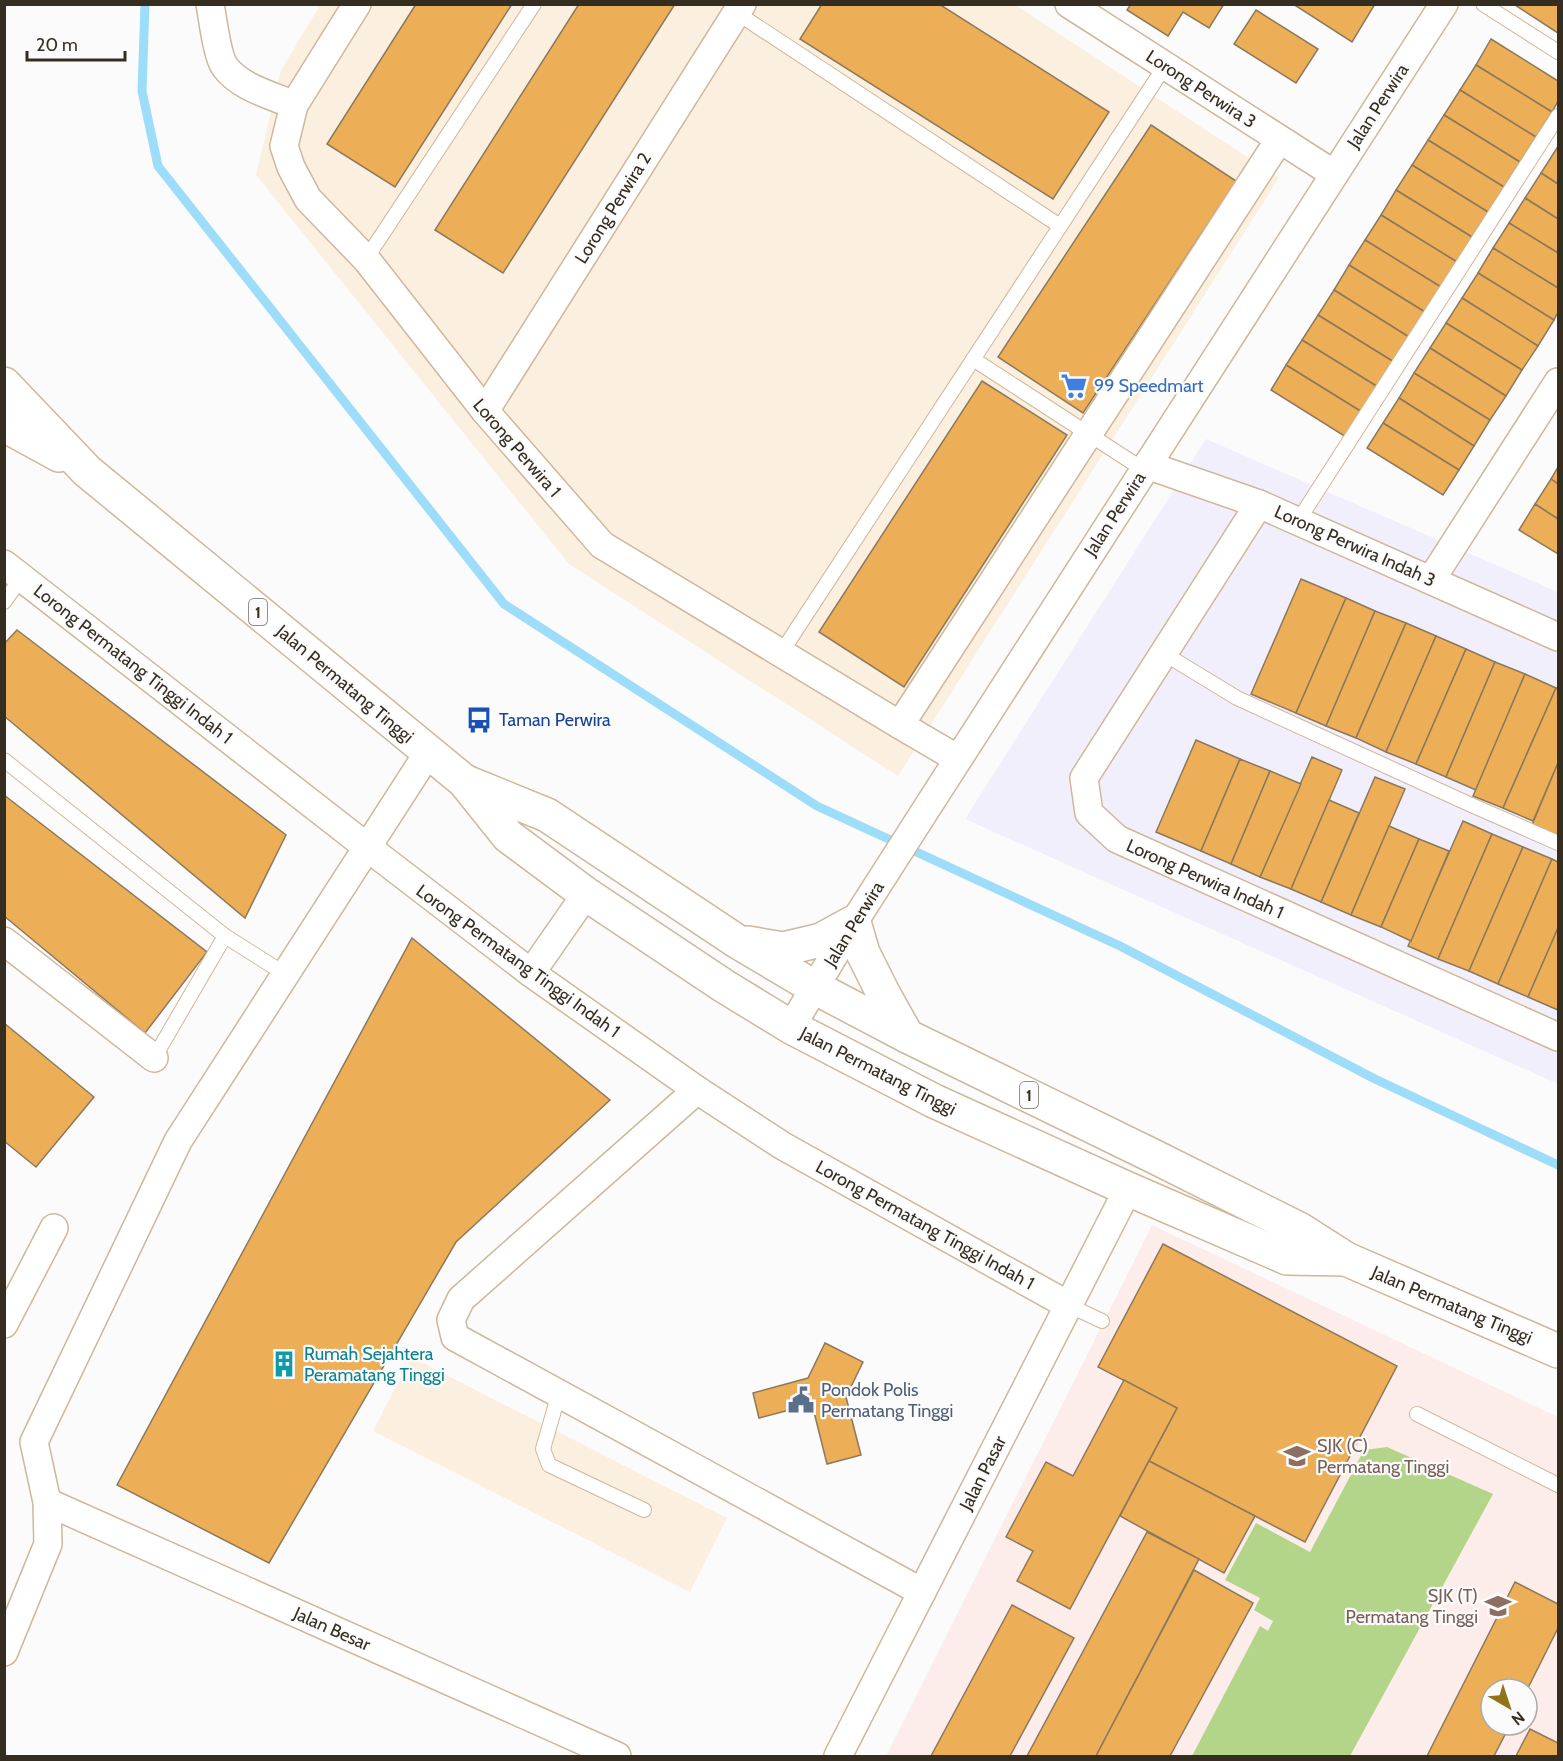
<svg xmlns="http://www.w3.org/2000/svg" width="1563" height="1761" viewBox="0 0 1563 1761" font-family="Cabin,sans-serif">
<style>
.commercial{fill:#f2effd}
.built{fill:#fbefe0}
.education{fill:#fdedea;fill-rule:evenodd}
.green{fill:#b3d589}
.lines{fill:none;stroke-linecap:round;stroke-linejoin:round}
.stream{stroke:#9dddfa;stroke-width:9}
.building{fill:#ecaf58;stroke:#8e785b;stroke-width:1.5}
.lane-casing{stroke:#cfb799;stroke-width:16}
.street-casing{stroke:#cfb799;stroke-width:30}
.highway-casing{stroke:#cfb799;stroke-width:36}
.lane{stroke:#fff;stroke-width:14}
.street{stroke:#fff;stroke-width:27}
.highway{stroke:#fff;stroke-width:33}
.labels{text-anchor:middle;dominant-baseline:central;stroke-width:4.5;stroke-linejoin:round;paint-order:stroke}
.shield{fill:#fbfbfb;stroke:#716b62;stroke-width:1.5}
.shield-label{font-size:16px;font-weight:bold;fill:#362d21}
.street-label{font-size:18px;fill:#362d21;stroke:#fbfbfb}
.shop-label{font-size:18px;fill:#366cbe;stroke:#fbfbfb;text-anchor:start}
.transit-label{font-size:18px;fill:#164399;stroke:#fbfbfb;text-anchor:start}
.culture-label{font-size:18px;fill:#0d838f;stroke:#fbfbfb;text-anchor:start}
.service-label{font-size:18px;fill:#4e5e75;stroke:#fbfbfb;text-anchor:start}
.education-label{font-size:18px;fill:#785e54;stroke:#fbfbfb;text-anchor:start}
</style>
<rect width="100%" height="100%" fill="#fbfbfb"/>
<!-- commercial -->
<path class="commercial" d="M1206,439L1558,592V1084L965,819Z"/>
<!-- built -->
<g class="built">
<path d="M1014,4L1279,178L898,776L569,564L256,175L281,70L320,5Z"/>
<path d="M411,1357L727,1518L690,1592L373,1431Z"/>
</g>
<!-- education -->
<path class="education" d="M1152,1225L1558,1417V1756H886ZM1491,1689H1527V1725H1491Z"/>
<!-- green -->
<path class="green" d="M1387,1447L1493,1494L1350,1756H1192L1260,1626L1268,1631L1273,1621L1254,1610L1260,1598L1225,1580L1256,1523L1310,1552L1364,1450Z"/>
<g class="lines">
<!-- stream -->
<path class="stream" d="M145,4L142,91L158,166L504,604L817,806L1120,946L1375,1079L1558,1165"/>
</g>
<!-- building -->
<g class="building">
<path d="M416,4H512L395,187L327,144Z"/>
<path d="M579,4H675L503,273L435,230Z"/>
<path d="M822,4H939L1109,112L1053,199L800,39Z"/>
<path d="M1131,4H1224L1209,28L1183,12L1168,36L1127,10Z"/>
<path d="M1293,4H1375L1352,42Z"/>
<path d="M1515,4H1558V33L1515,5Z"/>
<path d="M1256,10L1318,49L1296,83L1234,44Z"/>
<path d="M1491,39L1558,81V101L1552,112L1476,65Z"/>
<path d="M1476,65L1552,112L1536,137L1460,90Z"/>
<path d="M1460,90L1536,137L1520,162L1444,115Z"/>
<path d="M1444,115L1520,162L1504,187L1428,140Z"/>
<path d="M1151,125L1236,181L1083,413L998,357Z"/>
<path d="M1428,140L1504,187L1488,212L1412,165Z"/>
<path d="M1557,148L1558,149V184L1541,173Z"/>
<path d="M1412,165L1488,212L1472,237L1396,190Z"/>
<path d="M1541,173L1558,184V219L1525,198Z"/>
<path d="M1396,190L1472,237L1457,262L1381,215Z"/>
<path d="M1525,198L1558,219V253L1509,223Z"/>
<path d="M1381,215L1457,262L1441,287L1365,240Z"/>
<path d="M1509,223L1558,253V288L1493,248Z"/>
<path d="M1365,240L1441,287L1425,312L1349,265Z"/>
<path d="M1493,248L1558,288V312L1554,320L1478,273Z"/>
<path d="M1349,265L1425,312L1409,337L1334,290Z"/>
<path d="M1478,273L1554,320L1538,346L1462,298Z"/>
<path d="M1334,290L1409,337L1394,362L1318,315Z"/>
<path d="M1462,298L1538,346L1522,370L1446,323Z"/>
<path d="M1318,315L1394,362L1378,387L1302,340Z"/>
<path d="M1446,323L1522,370L1506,396L1430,348Z"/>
<path d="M1302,340L1378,387L1362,412L1286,365Z"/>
<path d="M1430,348L1506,396L1490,420L1414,373Z"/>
<path d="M1286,365L1362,412L1346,437L1271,390Z"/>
<path d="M1414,373L1490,420L1474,446L1399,398Z"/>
<path d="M982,381L1067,435L904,687L819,632Z"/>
<path d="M1399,398L1474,446L1459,470L1383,423Z"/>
<path d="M1383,423L1459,470L1443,495L1367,448Z"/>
<path d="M1558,467V484L1551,479Z"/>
<path d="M1551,479L1558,484V519L1535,504Z"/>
<path d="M1535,504L1558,519V554L1519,530Z"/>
<path d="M1301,579L1346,598L1296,713L1251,694Z"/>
<path d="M1346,598L1375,611L1326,726L1296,713Z"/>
<path d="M1375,611L1406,623L1356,738L1326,726Z"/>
<path d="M1406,623L1436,636L1386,752L1356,738Z"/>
<path d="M17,630L286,835L245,918L4,716V644Z"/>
<path d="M1436,636L1466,649L1416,764L1386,752Z"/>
<path d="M1466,649L1495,662L1446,777L1416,764Z"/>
<path d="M1495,662L1525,674L1476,790L1446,777Z"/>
<path d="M1525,674L1556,688L1503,808L1473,796Z"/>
<path d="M1556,688L1558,689V763L1533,821L1503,808Z"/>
<path d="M1196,740L1240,759L1201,851L1156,832Z"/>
<path d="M1312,757L1342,770L1291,889L1260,877Z"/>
<path d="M1240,759L1270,771L1231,864L1201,851Z"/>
<path d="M1558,763V837L1532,825Z"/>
<path d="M1270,771L1301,784L1260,877L1231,864Z"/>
<path d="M1375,777L1405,789L1351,915L1321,902Z"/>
<path d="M4,795L207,952L145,1033L4,916Z"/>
<path d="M1329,800L1359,813L1321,902L1291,889Z"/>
<path d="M1463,821L1492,834L1438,959L1408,946Z"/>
<path d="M1389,826L1419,839L1381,927L1351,915Z"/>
<path d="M1492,834L1523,847L1469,971L1438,959Z"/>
<path d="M1419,839L1449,851L1411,941L1381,927Z"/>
<path d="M1523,847L1552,859L1498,984L1469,971Z"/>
<path d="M1552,859L1558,862V928L1528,997L1498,984Z"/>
<path d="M1558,928V1010L1528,997Z"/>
<path d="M412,938L610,1100L456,1242L269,1563L117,1485Z"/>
<path d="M4,1023L94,1097L36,1167L4,1141Z"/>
<path d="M1163,1244L1397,1366L1305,1542L1149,1461L1177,1408L1098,1367Z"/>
<path d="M825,1343L863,1362L846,1397L861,1455L827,1464L812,1404L759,1418L753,1393L808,1378Z"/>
<path d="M1124,1380L1177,1408L1070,1609L1017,1581L1033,1551L1006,1537L1046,1462L1073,1476Z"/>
<path d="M1149,1461L1255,1516L1224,1573L1120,1516Z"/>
<path d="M1147,1532L1199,1559L1096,1756H1027Z"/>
<path d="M1194,1570L1253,1603L1170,1756H1096Z"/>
<path d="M1515,1582L1558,1604V1628L1527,1690V1689H1491V1725H1510L1494,1756H1427Z"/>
<path d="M1012,1605L1074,1638L1010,1756H931Z"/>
<path d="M1530,1729L1558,1743V1756H1516Z"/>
</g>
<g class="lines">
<!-- lane casing -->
<g class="lane-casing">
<g id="lane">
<path d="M1483,4L1558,52"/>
<path d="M737,13L1060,226"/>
<path d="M366,259L534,4"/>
<path d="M973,359L1144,470"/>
<path d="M1298,521L1558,116"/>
<path d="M4,602L22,577"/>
<path d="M781,653L1165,66"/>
<path d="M1163,653L1237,698L1469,804L1558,843"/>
<path d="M4,760L225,936L285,974"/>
<path d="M154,1058L225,936"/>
<path d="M1068,1305L1102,1321"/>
<path d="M559,1393L543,1449L549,1465L644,1510"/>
<path d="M1417,1414L1558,1485"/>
</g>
</g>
<!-- street casing -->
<g class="street-casing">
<g id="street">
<path d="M210,4C213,20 217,56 225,67C241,88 271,95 294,105"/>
<path d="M357,4L294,105L284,146L291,167L308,199L366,259L485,411L602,545L900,725L958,759"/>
<path d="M1069,4L1334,174"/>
<path d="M485,411L742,4"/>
<path d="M1147,465L1259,504L1558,637"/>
<path d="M1259,504L1084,778L1089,813L1117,839L1558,1037"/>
<path d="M4,564L367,847L531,973L697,1090L783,1146L1068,1305"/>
<path d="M1431,580L1558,382"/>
<path d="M900,725L1279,140"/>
<path d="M4,941L154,1058"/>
<path d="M531,973L586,894"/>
<path d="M791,1027L854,922L923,814L1444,4"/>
<path d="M697,1090L461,1299L451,1320L455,1337L922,1592"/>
<path d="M4,1324L54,1228"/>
<path d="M47,1502L617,1756"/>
<path d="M4,1652L48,1544L47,1502L34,1442L178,1141L428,753"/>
<path d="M838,1756L1128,1189"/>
</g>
</g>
<!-- highway casing -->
<g class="highway-casing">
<g id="highway">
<path d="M4,384L87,471L464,781L508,836L586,894L724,986L791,1027L934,1101L1128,1189L1287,1258L1346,1259"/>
<path d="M4,425L59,455"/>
<path d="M466,782L547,815L738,942L814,987L907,1036L1151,1155L1299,1229L1346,1259L1558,1351"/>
<path d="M748,943L783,949L821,940L854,922L863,953L883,993L907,1036"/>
</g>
</g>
<!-- lane -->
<use href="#lane" class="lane"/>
<!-- street -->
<use href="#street" class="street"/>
<!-- highway -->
<use href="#highway" class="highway"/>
</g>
<!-- icons -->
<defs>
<g id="supermarket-bare" transform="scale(2.07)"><path d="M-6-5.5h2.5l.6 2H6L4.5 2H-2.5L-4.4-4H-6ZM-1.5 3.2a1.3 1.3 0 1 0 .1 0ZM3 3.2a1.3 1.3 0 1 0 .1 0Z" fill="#3f7fe0" stroke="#fbfbfb" stroke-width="2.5" paint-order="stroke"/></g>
<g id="bus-bare" transform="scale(2.07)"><path d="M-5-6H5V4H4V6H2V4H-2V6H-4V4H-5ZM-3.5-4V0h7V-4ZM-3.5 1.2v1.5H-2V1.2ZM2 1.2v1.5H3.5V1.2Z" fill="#1a4fb4" stroke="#fbfbfb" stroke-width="2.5" paint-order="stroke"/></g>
<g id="building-bare" transform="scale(2.07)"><path d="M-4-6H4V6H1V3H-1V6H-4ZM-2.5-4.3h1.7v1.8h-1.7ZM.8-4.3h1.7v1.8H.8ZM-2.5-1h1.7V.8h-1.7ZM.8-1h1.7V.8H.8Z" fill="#0f9aa8" stroke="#fbfbfb" stroke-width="2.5" paint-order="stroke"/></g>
<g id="civic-bare" transform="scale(2.07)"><path d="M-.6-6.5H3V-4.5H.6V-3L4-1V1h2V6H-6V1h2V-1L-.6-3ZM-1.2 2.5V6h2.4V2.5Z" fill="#5c6f8a" stroke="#fbfbfb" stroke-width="2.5" paint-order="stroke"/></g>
<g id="school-bare" transform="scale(2.07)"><path d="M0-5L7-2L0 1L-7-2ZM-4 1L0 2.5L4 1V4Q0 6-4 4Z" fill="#8d6e63" stroke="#fbfbfb" stroke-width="2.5" paint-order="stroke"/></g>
</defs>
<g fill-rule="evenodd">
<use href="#supermarket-bare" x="1074" y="386"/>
<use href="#bus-bare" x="479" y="720"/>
<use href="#building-bare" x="284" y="1364"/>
<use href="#civic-bare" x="801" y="1400"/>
<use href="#school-bare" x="1297" y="1456"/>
<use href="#school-bare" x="1498" y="1606"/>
</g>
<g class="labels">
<!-- shield labels -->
<g class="shield">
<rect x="249" y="599" width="18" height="26" rx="4.5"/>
<rect x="1020" y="1082" width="18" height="26" rx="4.5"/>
</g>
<g class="shield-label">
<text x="258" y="612">1</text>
<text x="1029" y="1095">1</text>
</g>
<!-- street labels -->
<g class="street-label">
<text transform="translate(1201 89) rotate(33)">Lorong Perwira 3</text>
<text transform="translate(1378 106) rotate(-57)">Jalan Perwira</text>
<text transform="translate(613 208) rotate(-58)">Lorong Perwira 2</text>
<text transform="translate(517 448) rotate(49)">Lorong Perwira 1</text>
<text transform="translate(1115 514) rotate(-57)">Jalan Perwira</text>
<text transform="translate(1355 546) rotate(24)">Lorong Perwira Indah 3</text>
<text transform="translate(133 664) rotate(38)">Lorong Permatang Tinggi Indah 1</text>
<text transform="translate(345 684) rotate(40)">Jalan Permatang Tinggi</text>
<text transform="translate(1205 879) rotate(24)">Lorong Perwira Indah 1</text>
<text transform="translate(854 924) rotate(-58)">Jalan Perwira</text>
<text transform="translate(518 961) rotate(36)">Lorong Permatang Tinggi Indah 1</text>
<text transform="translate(878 1071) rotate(27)">Jalan Permatang Tinggi</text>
<text transform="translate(925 1225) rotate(29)">Lorong Permatang Tinggi Indah 1</text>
<text transform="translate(1452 1305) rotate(23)">Jalan Permatang Tinggi</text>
<text transform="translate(983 1473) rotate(-63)">Jalan Pasar</text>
<text transform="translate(332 1629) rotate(24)">Jalan Besar</text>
</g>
<!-- shop labels -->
<g class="shop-label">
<text x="1094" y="386">99 Speedmart</text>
</g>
<!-- transit labels -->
<g class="transit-label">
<text x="499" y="720">Taman Perwira</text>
</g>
<!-- culture labels -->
<g class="culture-label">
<text x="304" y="1354">Rumah Sejahtera<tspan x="304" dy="21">Peramatang Tinggi</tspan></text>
</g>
<!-- service labels -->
<g class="service-label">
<text x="821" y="1390">Pondok Polis<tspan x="821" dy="21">Permatang Tinggi</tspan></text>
</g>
<!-- education labels -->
<g class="education-label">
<text x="1317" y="1446">SJK (C)<tspan x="1317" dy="21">Permatang Tinggi</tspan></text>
<text x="1478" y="1596" text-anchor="end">SJK (T)<tspan x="1478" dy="21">Permatang Tinggi</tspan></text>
</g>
</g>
<!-- border -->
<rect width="1563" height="1761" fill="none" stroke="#362d21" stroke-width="12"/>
<!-- north arrow -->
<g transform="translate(1509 1707) rotate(141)"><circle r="28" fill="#fbfbfb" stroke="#aca9a4" stroke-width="1.5"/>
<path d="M0-4.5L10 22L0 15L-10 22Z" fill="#917319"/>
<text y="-9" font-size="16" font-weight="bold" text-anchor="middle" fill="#362d21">N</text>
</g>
<!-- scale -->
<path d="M27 51v9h98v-9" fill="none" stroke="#362d21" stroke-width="3"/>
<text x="36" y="51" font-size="18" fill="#362d21" stroke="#fbfbfb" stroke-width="4.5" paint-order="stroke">20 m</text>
</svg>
